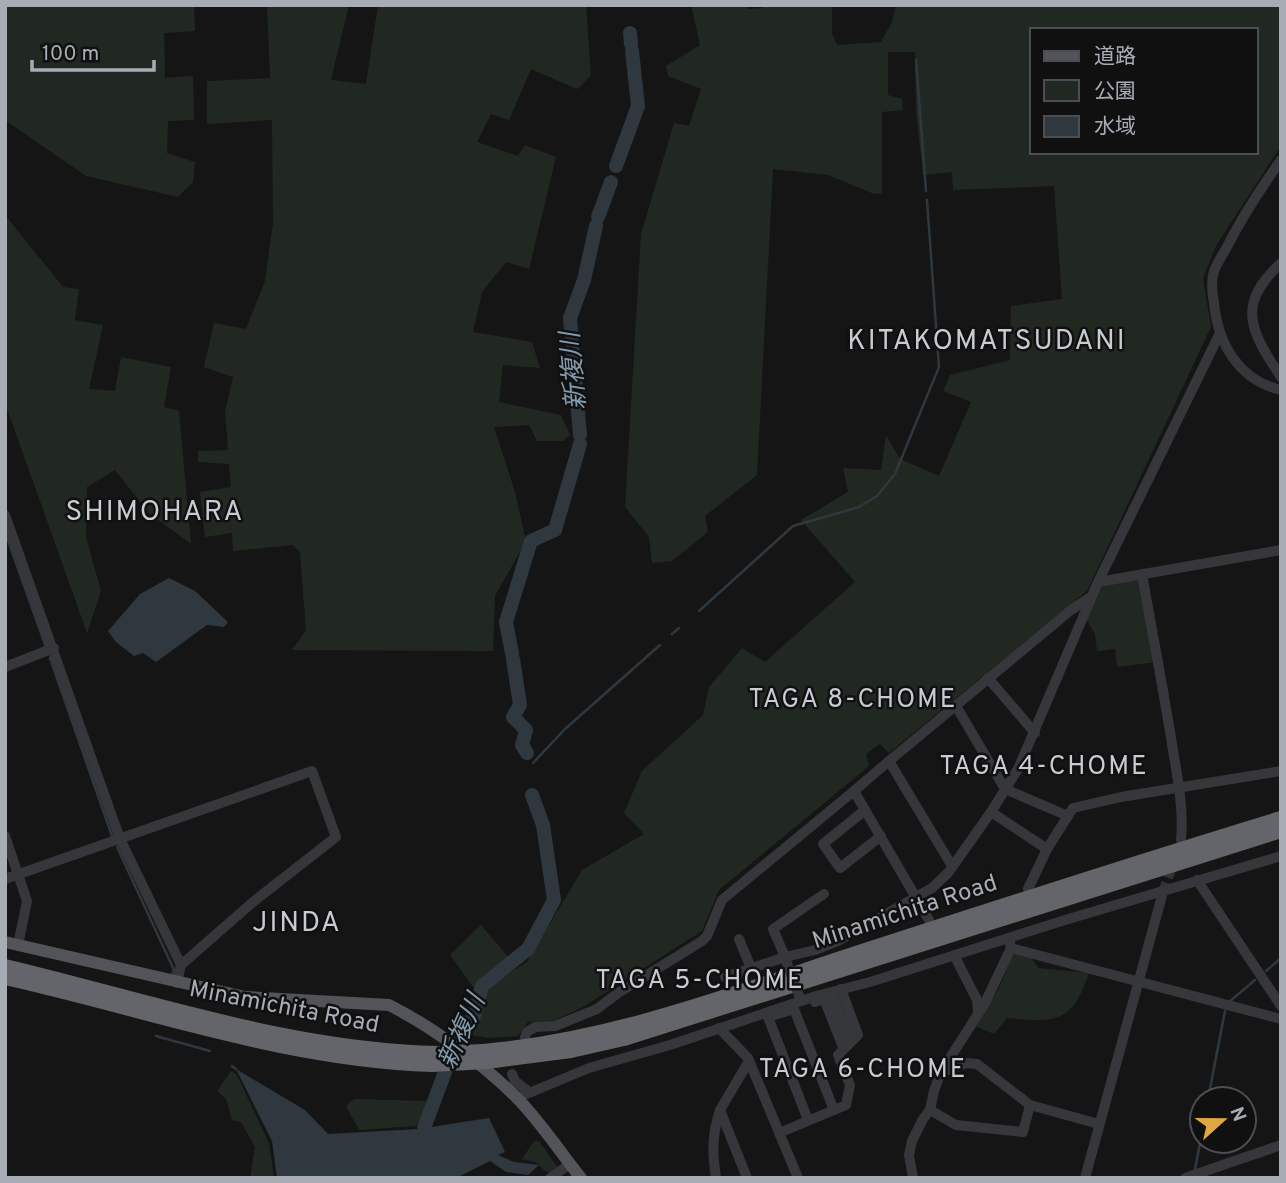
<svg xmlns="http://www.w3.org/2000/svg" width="1286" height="1183" viewBox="0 0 1286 1183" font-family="Overpass,'Noto Sans JP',sans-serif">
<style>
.green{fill:#212822;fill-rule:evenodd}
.water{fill:#2f383e}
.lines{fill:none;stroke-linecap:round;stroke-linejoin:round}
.stream{stroke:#2f383e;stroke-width:2.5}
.river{stroke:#2f383e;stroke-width:14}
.minor-tunnel{stroke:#323336;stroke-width:10;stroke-dasharray:10 5;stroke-linecap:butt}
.minor{stroke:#36373b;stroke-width:10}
.major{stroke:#52545a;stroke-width:12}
.highway{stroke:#63656b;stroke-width:14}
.minor-bridge{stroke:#36373b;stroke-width:10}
.highway-bridge{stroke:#63656b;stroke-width:14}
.labels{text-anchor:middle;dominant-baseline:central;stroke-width:5;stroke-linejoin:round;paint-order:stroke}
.street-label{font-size:24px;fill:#a8acb5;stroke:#101011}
.water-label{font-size:26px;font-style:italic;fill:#829aad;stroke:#101011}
.neighbourhood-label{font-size:26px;letter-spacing:2px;fill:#c8cbd2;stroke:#101011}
.quarter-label{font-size:28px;letter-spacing:2px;fill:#c8cbd2;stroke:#101011}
</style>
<rect width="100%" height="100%" fill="#151516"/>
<!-- green -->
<g class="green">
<path d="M5,5H194L195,31L164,33L165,78L193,76L194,120L168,121L167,153L195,162L193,182L178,197L86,176L5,120Z"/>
<path d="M267,5H349L331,80L366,84L378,5H586L591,76L577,89L531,69L509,120L491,114L477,142L518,156L525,145L556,157L529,269L506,262L482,292L473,332L532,342L540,368L503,365L499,402L561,415L570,435L563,441H537L529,425L494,427L515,492L526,541L495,596L493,651L292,650L306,630L300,552L293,545L233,551L232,533L205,537L200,492L231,487L229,464L198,462V451L228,450L225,412L233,377L204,367L214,323L246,329L265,281L273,223L272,120L207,124V81L270,78Z"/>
<path d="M691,5H746L748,9L762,8L763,5H832V34L837,45L881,42L892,22L896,5H1281V146L1217,244L1203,278L1211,327L1087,591L889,753L880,744L866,754L869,766L719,890L702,931L583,1007L553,1021L528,1022L518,1036L488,1038L471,1035L485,988L527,962L582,870L644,834L624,813L642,771L703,715L709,687L742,648L765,662L855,582L801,520L848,492L843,468L881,470L886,435L900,459L939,476L971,402L943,391L950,375L1010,360L1011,306L1062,299L1054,186L953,190L952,172L923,175L916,111L915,52H888V95L902,99L903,110L882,112V193L874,194L828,175L773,169L757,475L705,516L708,532L672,561L652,563L649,537L625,507L641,234L674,123L689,126L701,89L668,76L666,66L700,45ZM1032,30H1256V152H1032Z"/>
<path d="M5,215L63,287L79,289L75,320L103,325L89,389L115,391L121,357L171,367L164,407L179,411L191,544L149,513L115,470L87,487L86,537L101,591L87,633L5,403Z"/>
<path d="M1142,574L1157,662L1117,667L1115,649L1097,651L1095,634L1084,615L1098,582Z"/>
<path d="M481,925L509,958L474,988L450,955Z"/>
<path d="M1014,953L1030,955L1038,968L1089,973C1071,1025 1056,1022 1007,1018L994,1034L975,1026L998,990Z"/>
<path d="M231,1071L237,1075L269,1143L274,1178H250L255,1147L241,1122L232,1120L226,1099L217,1091Z"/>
<path d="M354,1099L428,1101L424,1122L415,1126L359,1130L346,1106Z"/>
<path d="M534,1141H539L558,1168L553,1173L545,1171L536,1162L522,1159Z"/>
</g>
<!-- water -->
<g class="water">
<path d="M169,578L195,591L228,622L224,627L207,625L156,662L143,653L134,656L116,642L108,631L140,594Z"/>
<path d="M236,1069L305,1110L328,1134L418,1129L489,1118L505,1152L498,1155L514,1162L539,1165L528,1175L506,1172L490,1161L456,1178H277L272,1141Z"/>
</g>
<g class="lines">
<!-- stream -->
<g class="stream">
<path d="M916,60L926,191"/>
<path d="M5,532L46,647"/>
<path d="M699,611L793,526L859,507L877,496L895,474L939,367L927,200"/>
<path d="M672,634L679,628"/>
<path d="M50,658L112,836"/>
<path d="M533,763L565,729L660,645"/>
<path d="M117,847L174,970L172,975"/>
<path d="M1266,971L1281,958"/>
<path d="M1229,1002L1255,980"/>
<path d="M156,1036L210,1051"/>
<path d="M232,1066L236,1069"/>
<path d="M1208,1099L1225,1011"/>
<path d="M1195,1169L1202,1133"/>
</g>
<!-- river -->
<g class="river">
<path d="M630,33L631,44"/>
<path d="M616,166L638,106L632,51"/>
<path d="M598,217L611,182"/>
<path d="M580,435L570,318L584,280L596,226"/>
<path d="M512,653L506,622L531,541L555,530L580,444"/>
<path d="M513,659L520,705L513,717L526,730L522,745L527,753"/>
<path d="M424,1128L457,1040L474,1016L482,986L528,949L554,900L543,825L532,795"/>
</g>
<!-- minor-tunnel -->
<path class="minor-tunnel" d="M1163,892L1173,864"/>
<!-- minor -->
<g class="minor">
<path d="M1281,160C1261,188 1242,217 1227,247C1223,254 1217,263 1214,271C1211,281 1212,293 1214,303C1218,343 1238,380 1281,390"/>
<path d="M1281,263C1235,305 1251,332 1281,377"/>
<path d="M5,515L120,839L181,965"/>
<path d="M1142,574C1152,631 1163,687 1172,744C1177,775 1184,808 1181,840"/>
<path d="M1098,582L1281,550"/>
<path d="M5,667L54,648"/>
<path d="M988,678L1035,733"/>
<path d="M956,706L1005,789L1068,816"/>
<path d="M889,761L1071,610L1092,596"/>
<path d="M865,810L929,920"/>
<path d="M991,812L1047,849"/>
<path d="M5,836L27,901L18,945"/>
<path d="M881,836L840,868L823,844L865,810L854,791L889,761L952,866"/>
<path d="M5,879L312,771L336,837L253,902L181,965L177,983"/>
<path d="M1197,880L1281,1006"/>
<path d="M1028,889L1047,849L1073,808L1121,797L1281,771"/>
<path d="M739,939L751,968"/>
<path d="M1011,948L1281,1019"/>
<path d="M954,955L977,1000L978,1012"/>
<path d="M789,969L785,957L815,950L838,941L932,888L948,873L991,812L1018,769L1098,582L1219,335"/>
<path d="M725,977L785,957L773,929L824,894"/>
<path d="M824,999L833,996L850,1041"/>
<path d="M815,1002L824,999L843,1047"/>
<path d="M719,1028L748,1058L798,1178"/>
<path d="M525,1037L527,1032L535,1027L555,1026L597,1009L618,993L702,941L707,936L722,900L854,791"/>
<path d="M942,1072L966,1063L977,1064L1030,1105L1099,1124"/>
<path d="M512,1074L515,1081L529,1092"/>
<path d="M517,1098L589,1068L670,1045L816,996L870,982L1065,920L1281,856"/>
<path d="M930,1110L956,1125L1023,1132L1030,1105"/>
<path d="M808,1120L768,1017L794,1009L834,1110"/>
<path d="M779,1133L846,1105L850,1085L838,1055L858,1035L841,989"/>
<path d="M550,1178L570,1164"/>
<path d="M716,1178C712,1152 712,1135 720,1110"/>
<path d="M747,1178L720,1110L749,1061"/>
<path d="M913,1178L909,1155L912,1141L923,1119L930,1110L934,1091L941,1072L985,1003L1011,948L1010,942"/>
<path d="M1085,1178L1163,892"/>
<path d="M1185,1178L1281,1145"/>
</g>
<!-- major -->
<path class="major" d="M5,942L245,997L389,1005C431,1026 483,1064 516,1097C540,1121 560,1152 581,1178"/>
<!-- highway -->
<g class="highway">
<path d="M5,966C149,1000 290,1050 439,1053"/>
<path d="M5,978C148,1010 284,1060 432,1065"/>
<path d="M483,1051C612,1040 734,993 856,953C998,907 1139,861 1281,818"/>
<path d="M487,1062L571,1051L624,1039L1281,831"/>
</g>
<!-- minor-bridge -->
<path class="minor-bridge" d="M789,969L801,1001"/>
<!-- highway-bridge -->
<g class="highway-bridge">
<path d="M439,1053L483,1051"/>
<path d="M432,1065L487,1062"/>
</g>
</g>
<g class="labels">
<!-- street labels -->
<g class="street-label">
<text transform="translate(905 913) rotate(-18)">Minamichita Road</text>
<text transform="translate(284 1008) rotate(11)">Minamichita Road</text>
</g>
<!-- water labels -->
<g class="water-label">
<text transform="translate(575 371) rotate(-95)">新複川</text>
<text transform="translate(463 1032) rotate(-66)">新複川</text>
</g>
<!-- neighbourhood labels -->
<g class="neighbourhood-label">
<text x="853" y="700">TAGA 8-CHOME</text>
<text x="1044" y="767">TAGA 4-CHOME</text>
<text x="700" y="981">TAGA 5-CHOME</text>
<text x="863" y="1070">TAGA 6-CHOME</text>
</g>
<!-- quarter labels -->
<g class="quarter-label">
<text x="987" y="342">KITAKOMATSUDANI</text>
<text x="155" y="513">SHIMOHARA</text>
<text x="297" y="924">JINDA</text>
</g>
</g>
<!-- border -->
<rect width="1286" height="1183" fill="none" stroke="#a8acb5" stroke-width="14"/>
<!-- legend -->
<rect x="1030" y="28" width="228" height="126" fill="#101011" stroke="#4d4e53" stroke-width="2"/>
<rect x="1044" y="51" width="35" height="10" fill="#52545a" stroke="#4d4e53" stroke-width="2"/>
<text x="1094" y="63" font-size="21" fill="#a8acb5">道路</text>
<rect x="1044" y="80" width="35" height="21" fill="#212822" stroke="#4d4e53" stroke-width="2"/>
<text x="1094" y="98" font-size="21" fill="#a8acb5">公園</text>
<rect x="1044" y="116" width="35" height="21" fill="#2f383e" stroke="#4d4e53" stroke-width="2"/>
<text x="1094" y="133" font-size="21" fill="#a8acb5">水域</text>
<!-- north arrow -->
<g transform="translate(1223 1120) rotate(69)"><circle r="33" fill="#101011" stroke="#4d4e53" stroke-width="2"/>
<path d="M0-5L12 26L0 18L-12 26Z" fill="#e0a843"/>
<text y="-10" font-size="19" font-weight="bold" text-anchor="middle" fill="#a8acb5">N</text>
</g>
<!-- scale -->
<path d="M32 60v10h122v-10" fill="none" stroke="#a8acb5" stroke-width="3.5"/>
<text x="42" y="60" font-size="21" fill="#a8acb5" stroke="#101011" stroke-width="5" paint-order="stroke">100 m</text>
</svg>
